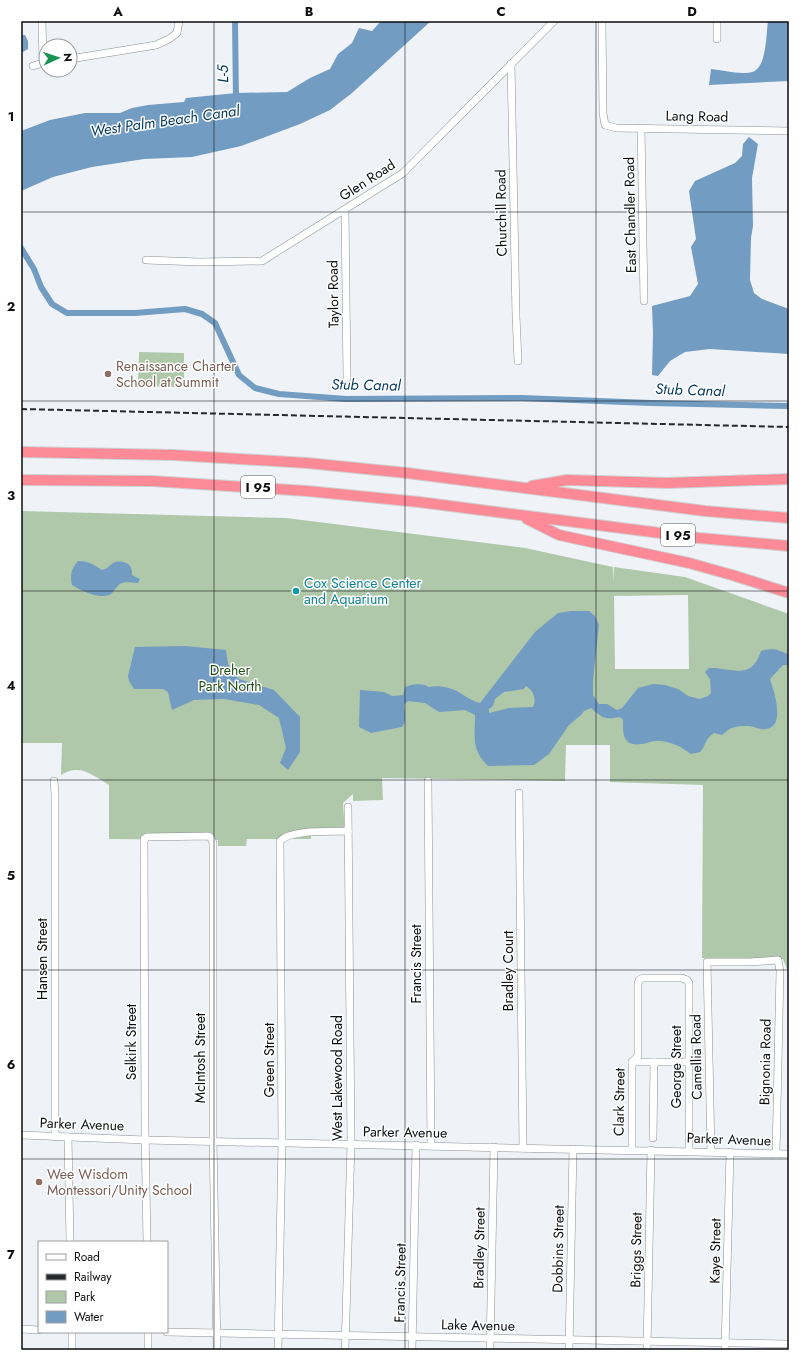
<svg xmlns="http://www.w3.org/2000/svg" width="810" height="1371" viewBox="0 0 810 1371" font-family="Jost,sans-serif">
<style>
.green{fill:#afc8aa;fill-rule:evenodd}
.water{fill:#729cc1;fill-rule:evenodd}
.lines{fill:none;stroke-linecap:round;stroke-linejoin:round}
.canal{stroke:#729cc1;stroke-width:6}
.minor-casing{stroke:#8c8f94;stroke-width:8}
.highway-casing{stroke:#cecfcf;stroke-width:12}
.minor{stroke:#fff;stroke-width:7}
.highway{stroke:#fd8b97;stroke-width:10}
.rail{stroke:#272829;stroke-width:2;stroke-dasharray:6 3;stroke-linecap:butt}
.grid{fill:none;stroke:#0c0d0e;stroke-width:1;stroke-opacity:0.55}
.education-dot{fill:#8d6e63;stroke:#fff;stroke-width:1.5}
.culture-dot{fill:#0f9aa8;stroke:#fff;stroke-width:1.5}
.labels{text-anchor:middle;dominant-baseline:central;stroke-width:3;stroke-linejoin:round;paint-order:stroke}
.shield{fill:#fff;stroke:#555656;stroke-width:1}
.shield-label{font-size:13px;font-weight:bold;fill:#0c0d0e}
.street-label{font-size:14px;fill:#0c0d0e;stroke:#fff}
.education-label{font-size:14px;fill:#785e54;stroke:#fff;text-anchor:start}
.culture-label{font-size:14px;fill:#0d838f;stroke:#fff;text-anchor:start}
.park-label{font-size:14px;fill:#215016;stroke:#fff}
.water-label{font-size:15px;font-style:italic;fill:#05395d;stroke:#fff}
.neatline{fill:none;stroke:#0c0d0e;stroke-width:1.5}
.grid-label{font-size:13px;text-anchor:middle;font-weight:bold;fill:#0c0d0e}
</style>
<rect width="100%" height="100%" fill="#eff3f8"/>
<!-- green -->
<g class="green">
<path d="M139,352L184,353V387L138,386Z"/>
<path d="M21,511L286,518L525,548L613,567V582L614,567L685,577L789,614V969H787L783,959L702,958L703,785L610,782V745H566L565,781L382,778L383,800L353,801V794L343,803L345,834L311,835V839H247L246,846H218V840L109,839V785C93,775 79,763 61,775L62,743H21ZM688,595L689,669H615L614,596Z"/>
</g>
<!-- water -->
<g class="water">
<path d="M381,21H431L352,93L330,110L300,124L241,146L192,157L144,159L92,167L53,177L21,191V131L50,120L85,113H120L132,108L148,105L184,102L186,98L236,93L287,92L310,78L330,69L338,54L352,43L359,28L372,31Z"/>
<path d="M768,21H789V81L709,85L711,69C722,70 741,75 752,72C767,68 766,34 768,21Z"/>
<path d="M21,35H25L28,41V49L21,53Z"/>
<path d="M749,137L758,144L752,178L753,226L751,238L750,280L754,293L762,299L789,309V354L710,349L685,352L670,361L658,376L652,375L653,334L652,306L690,296L698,284L691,247L696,239L689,191L695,181L735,163L742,156L743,144Z"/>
<path d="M78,561C88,561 93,564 102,570C107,569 109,566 113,563C119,560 129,562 131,568C132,571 132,573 132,575L140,579L138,583C130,583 122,580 117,587C114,589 114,592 111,594C100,600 82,591 72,585C70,575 71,569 78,561Z"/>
<path d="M571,611H589L595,616L599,625L593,680V695L599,704H607L617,710L622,708L638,688L653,684L665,685L678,689L688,696L700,699L708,696L711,693L710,679L705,672L709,668C732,667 751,682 761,651C774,648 777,649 789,655V665H783L770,679C774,691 786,727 766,729C761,730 758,728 754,727C749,725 736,726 732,728C728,729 725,733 722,735L714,733C705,739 706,745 700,752L691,754C681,747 673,742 660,741C656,740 651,742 647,743C626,748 622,740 623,720L620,717C604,720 603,718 591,708L584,711L581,715L569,725L549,754L534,765L488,766C471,749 475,738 475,715L465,710L439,712L425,703L408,701L404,705C405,713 407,720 402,727L371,733L359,727L360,690L384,692L392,696L403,695L405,687C413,684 422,683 429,687C439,685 451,687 460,693C467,697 472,701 480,703L535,632L558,613ZM526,686C533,690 537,699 533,707L509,708L489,713V709L493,706L495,699L504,692L524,689Z"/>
<path d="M185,646L226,650L228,664L239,679L274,690L300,717V752L288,770L280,763L286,748L279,718L259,705L224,699L194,700L172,710L168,692L163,689H134L129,681L128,676L135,647Z"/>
</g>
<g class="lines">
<!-- canal -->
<g class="canal">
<path d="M235,21L236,99"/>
<path d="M21,248L34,269L41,287L52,304L67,313H135L185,309L202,314L215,323L239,375L255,388L279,394L346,399L522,398L651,403L789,406"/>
</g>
<!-- minor casing -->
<g class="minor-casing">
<g id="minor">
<path d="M42,21L43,62"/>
<path d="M602,21L603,113L605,125L616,128L789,131"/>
<path d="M717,21V39"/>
<path d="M70,59L156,45L169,39L177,33L179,21"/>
<path d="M511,64L516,316L518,361"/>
<path d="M33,66L46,62"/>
<path d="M641,128L644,301"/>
<path d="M345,210L347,378"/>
<path d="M146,260L200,262L262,261L403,173L554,21"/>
<path d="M54,781L55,794V1137"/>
<path d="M428,781L431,1146"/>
<path d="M519,793L523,1148"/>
<path d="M632,1062H689"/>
<path d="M21,1135L145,1140L789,1154"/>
<path d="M68,1137L70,1242"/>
<path d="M653,1138L654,1062"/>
<path d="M632,1150V1062L638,1056V984L639,980L643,978H682L687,980L689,983V1151"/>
<path d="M711,1152L707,962H750L778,960L780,971L776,1154"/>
<path d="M147,1242L145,1130L144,839L147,837L209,836L211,838L213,843V1140L217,1350"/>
<path d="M21,1329L39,1330"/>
<path d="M72,1332V1350"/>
<path d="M167,1332L789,1344"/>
<path d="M148,1350V1332"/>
<path d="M278,1350L282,1142L280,841C291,829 331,832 348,831"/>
<path d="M345,1350L351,1144L348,807"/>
<path d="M412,1350L416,1145"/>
<path d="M490,1350L494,1147"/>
<path d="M569,1350L573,1149"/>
<path d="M647,1350L651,1150"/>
<path d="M725,1350L730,1152"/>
</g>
</g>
<!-- highway casing -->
<g class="highway-casing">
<g id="highway">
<path d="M21,452L174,455L307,463L407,473L705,511L789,518"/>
<path d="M21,480L152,481L307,491L419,502L699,538L789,546"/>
<path d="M532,486L567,480L667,483L789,479"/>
<path d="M527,519L559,535L689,563L732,575L789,593"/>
</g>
</g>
<!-- minor -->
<use href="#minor" class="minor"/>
<!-- highway -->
<use href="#highway" class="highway"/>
<!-- rail -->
<path class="rail" d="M21,409L789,427"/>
</g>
<!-- grid -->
<path class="grid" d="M214,21V1350M405,21V1350M596,21V1350M21,212H789M21,401H789M21,591H789M21,780H789M21,970H789M21,1159H789"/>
<!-- markers -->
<g class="education-dot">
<circle cx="108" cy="374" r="4"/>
<circle cx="39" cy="1182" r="4"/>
</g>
<circle class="culture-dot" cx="296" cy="591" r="4"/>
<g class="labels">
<!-- shield labels -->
<g class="shield">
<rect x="241" y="476" width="34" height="22" rx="3"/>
<rect x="661" y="524" width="34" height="22" rx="3"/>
</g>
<g class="shield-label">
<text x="258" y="487">I 95</text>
<text x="678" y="535">I 95</text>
</g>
<!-- street labels -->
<g class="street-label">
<text transform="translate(697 116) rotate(1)">Lang Road</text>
<text transform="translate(367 180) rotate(-33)">Glen Road</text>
<text transform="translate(501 213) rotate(-91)">Churchill Road</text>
<text transform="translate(630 215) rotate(-91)">East Chandler Road</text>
<text transform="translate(333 294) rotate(-91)">Taylor Road</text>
<text transform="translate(42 959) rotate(-90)">Hansen Street</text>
<text transform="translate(416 964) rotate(-90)">Francis Street</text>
<text transform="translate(508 971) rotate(-90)">Bradley Court</text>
<text transform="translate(131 1042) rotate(-90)">Selkirk Street</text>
<text transform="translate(696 1057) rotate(-91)">Camellia Road</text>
<text transform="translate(200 1058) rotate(-90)">McIntosh Street</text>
<text transform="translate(269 1060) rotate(-90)">Green Street</text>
<text transform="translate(765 1062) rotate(-89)">Bignonia Road</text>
<text transform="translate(676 1067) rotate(-90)">George Street</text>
<text transform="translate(337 1078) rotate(-90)">West Lakewood Road</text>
<text transform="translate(619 1102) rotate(-89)">Clark Street</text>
<text transform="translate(82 1124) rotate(2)">Parker Avenue</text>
<text transform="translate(405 1132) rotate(1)">Parker Avenue</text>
<text transform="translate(729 1139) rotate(2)">Parker Avenue</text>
<text transform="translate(479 1248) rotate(-89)">Bradley Street</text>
<text transform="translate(558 1249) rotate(-89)">Dobbins Street</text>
<text transform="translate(636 1250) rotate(-89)">Briggs Street</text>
<text transform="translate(715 1251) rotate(-89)">Kaye Street</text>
<text transform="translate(400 1283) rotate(-89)">Francis Street</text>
<text transform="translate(478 1325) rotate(1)">Lake Avenue</text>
</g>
<!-- education labels -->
<g class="education-label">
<text x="116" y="366">Renaissance Charter<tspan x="116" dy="16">School at Summit</tspan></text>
<text x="47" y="1174">Wee Wisdom<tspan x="47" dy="16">Montessori/Unity School</tspan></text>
</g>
<!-- culture labels -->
<g class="culture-label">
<text x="304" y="583">Cox Science Center<tspan x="304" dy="16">and Aquarium</tspan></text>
</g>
<!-- park labels -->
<g class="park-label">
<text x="230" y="670">Dreher<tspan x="230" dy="16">Park North</tspan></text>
</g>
<!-- water labels -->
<g class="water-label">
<text transform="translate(223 74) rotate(-91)">L-5</text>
<text transform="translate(165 121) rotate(-8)">West Palm Beach Canal</text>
<text transform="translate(366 385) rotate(1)">Stub Canal</text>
<text transform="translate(690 390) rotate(2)">Stub Canal</text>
</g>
</g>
<!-- border -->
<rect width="810" height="1371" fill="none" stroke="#ffffff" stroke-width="44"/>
<!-- legend -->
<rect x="38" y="1241" width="130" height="92" fill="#ffffff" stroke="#9e9e9f"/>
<rect x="46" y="1254" width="20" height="6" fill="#ffffff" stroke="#9e9e9f"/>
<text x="74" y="1261" font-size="12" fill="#0c0d0e">Road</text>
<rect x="46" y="1274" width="20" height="6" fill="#272829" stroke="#9e9e9f"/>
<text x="74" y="1281" font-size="12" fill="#0c0d0e">Railway</text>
<rect x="46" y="1291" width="20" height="12" fill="#afc8aa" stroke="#9e9e9f"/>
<text x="74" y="1301" font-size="12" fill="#0c0d0e">Park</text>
<rect x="46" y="1311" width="20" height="12" fill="#729cc1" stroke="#9e9e9f"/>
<text x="74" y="1321" font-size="12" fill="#0c0d0e">Water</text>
<!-- north arrow -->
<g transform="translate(58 58) rotate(87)"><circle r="19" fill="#ffffff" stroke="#9e9e9f"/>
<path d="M0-3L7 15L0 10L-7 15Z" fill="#189451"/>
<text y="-6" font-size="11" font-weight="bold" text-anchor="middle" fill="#0c0d0e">N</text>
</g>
<rect x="22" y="22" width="766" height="1327" class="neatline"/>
<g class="grid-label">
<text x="118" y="16">A</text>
<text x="309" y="16">B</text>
<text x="501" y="16">C</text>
<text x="692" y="16">D</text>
<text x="11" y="121">1</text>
<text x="11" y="311">2</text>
<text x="11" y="500">3</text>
<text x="11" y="690">4</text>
<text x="11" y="880">5</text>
<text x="11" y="1069">6</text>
<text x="11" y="1259">7</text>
</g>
</svg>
